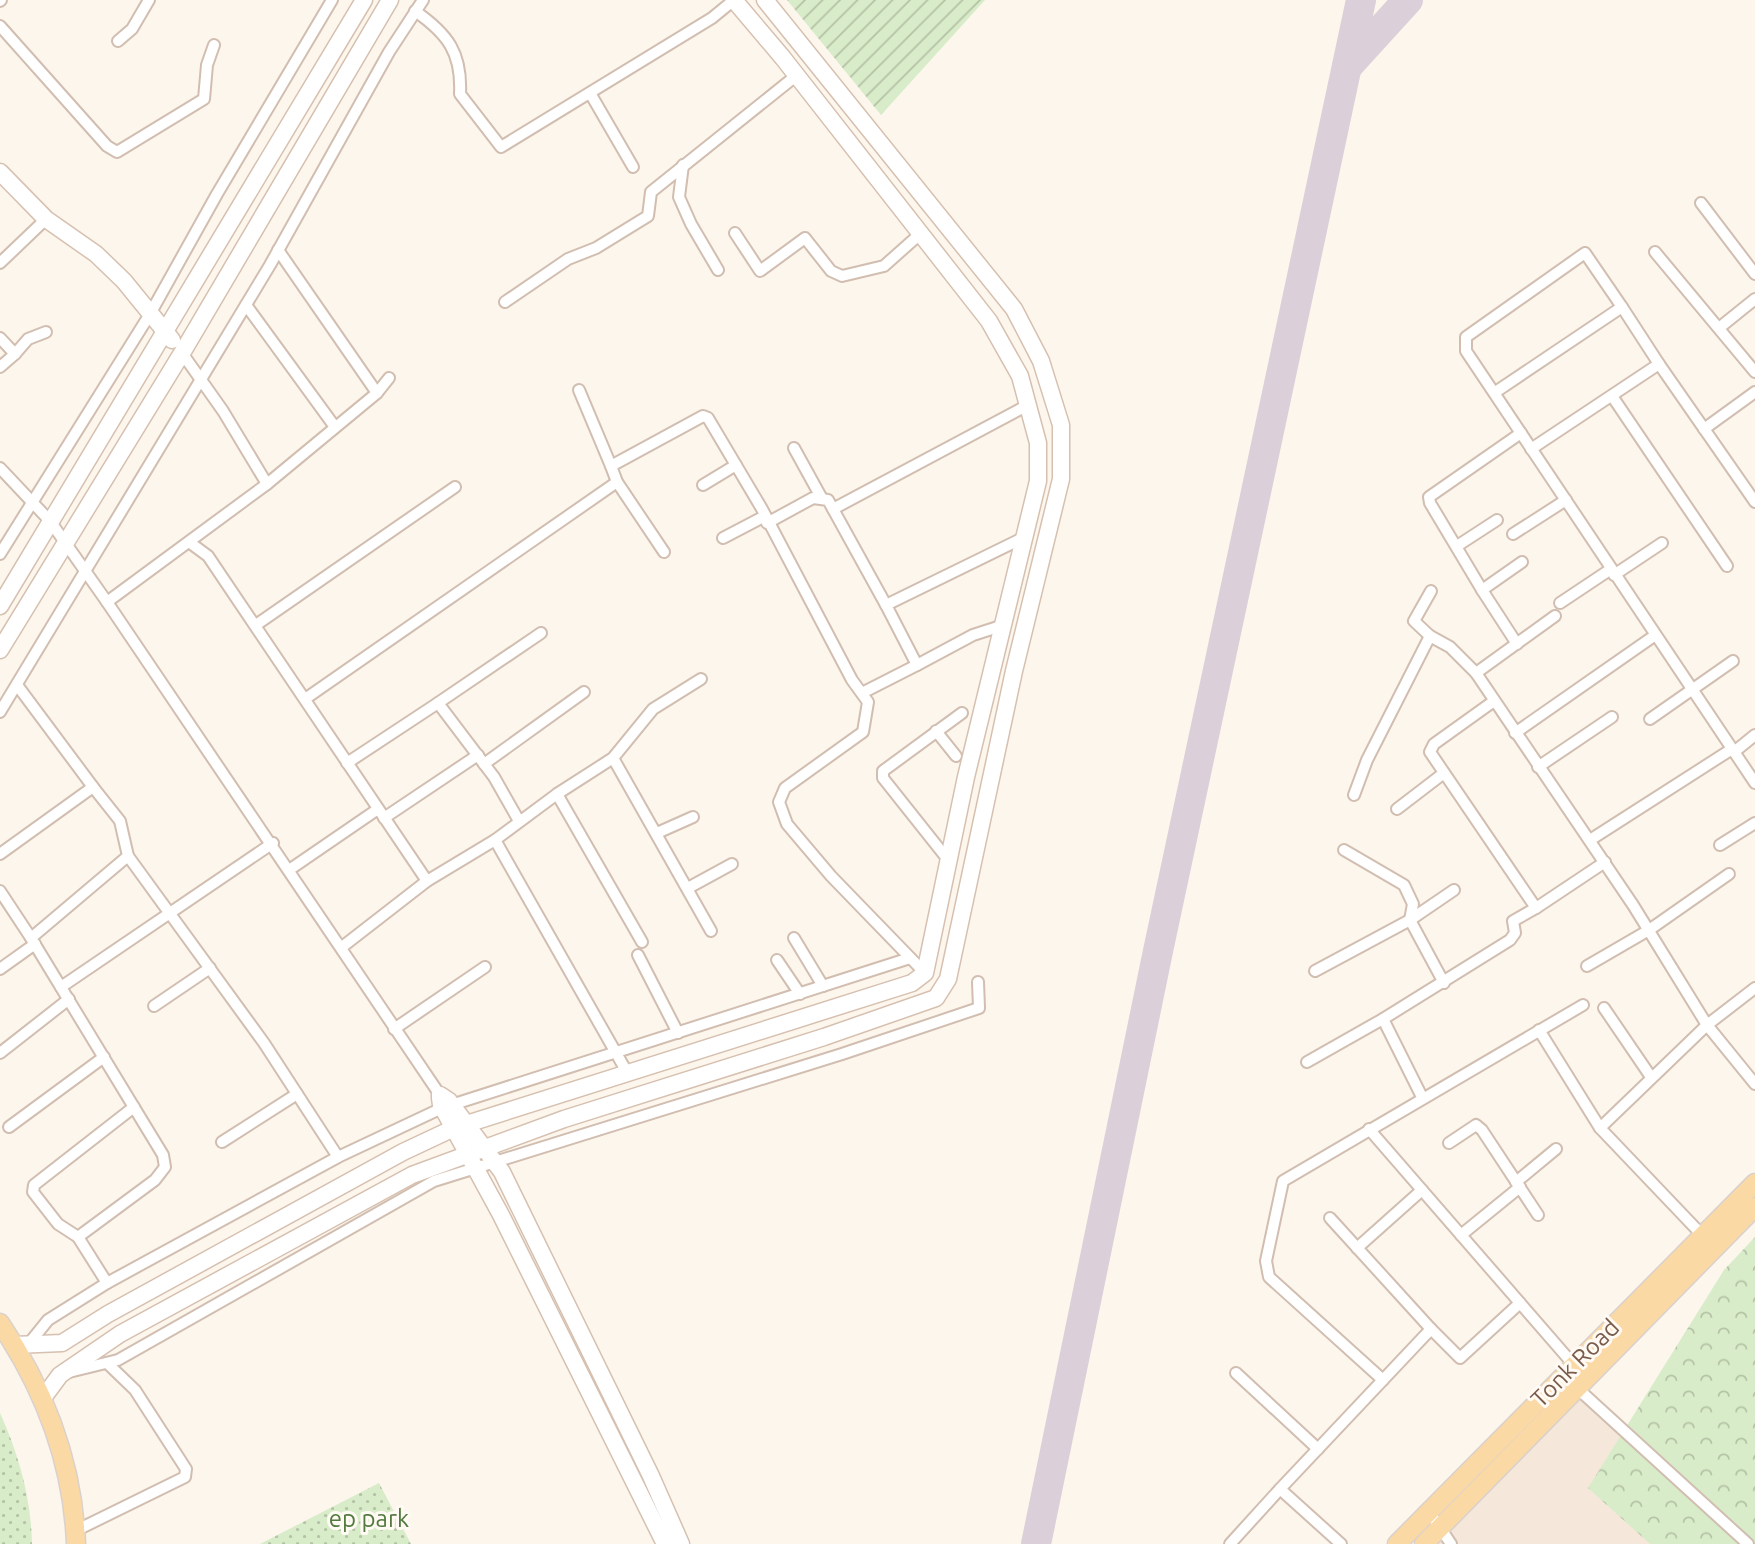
<svg xmlns="http://www.w3.org/2000/svg" width="1755" height="1544" viewBox="0 0 1755 1544" font-family="Ubuntu,sans-serif">
<style>
.residential{fill:#f5e8da}
.grass{fill:url(#grass-dots)}
.forest{fill:url(#forest-crowns)}
.garden{fill:url(#garden-furrows)}
.lines{fill:none;stroke-linecap:round;stroke-linejoin:round}
.taxiway{stroke:#dbcfda;stroke-width:30}
.street-casing{stroke:#d1beb0;stroke-width:14}
.secondary-casing{stroke:#d6c0b0;stroke-width:19}
.primary-casing{stroke:#dad1cd;stroke-width:21}
.street{stroke:#fff;stroke-width:10}
.secondary{stroke:#fff;stroke-width:16}
.primary{stroke:#fbd9a5;stroke-width:18}
.labels{text-anchor:middle;dominant-baseline:central;stroke-width:6;stroke-linejoin:round;paint-order:stroke}
.street-label{font-size:24px;fill:#7a5c4d;stroke:#fffaf3}
.park-label{font-size:24px;fill:#537a41;stroke:#fffaf3}
</style>
<defs>
<pattern id="grass-dots" width="8" height="8" patternUnits="userSpaceOnUse" patternTransform="scale(1.75)"><rect width="8" height="8" fill="#d8ecc9"/><path d="M2 2h.1M6 6h.1" fill="none" stroke="#b4c2a5" stroke-width="1.8" stroke-linecap="round"/></pattern>
<pattern id="forest-crowns" width="20" height="18" patternUnits="userSpaceOnUse" patternTransform="scale(1.75)"><rect width="20" height="18" fill="#d8ecc9"/><path d="M2 6a3 3 0 1 1 6 0M12 15a3 3 0 1 1 6 0" fill="none" stroke="#b4c2a5"/></pattern>
<pattern id="garden-furrows" width="10" height="10" patternUnits="userSpaceOnUse" patternTransform="scale(1.75)"><rect width="10" height="10" fill="#d8ecc9"/><path d="M-1 1l2-2M0 10L10 0M9 11l2-2" fill="none" stroke="#b4c2a5"/></pattern>
</defs>
<rect width="100%" height="100%" fill="#fdf6ec"/>
<!-- residential -->
<path class="residential" d="M1576,1394L1755,1544H1433Z"/>
<!-- grass -->
<g class="grass">
<path d="M0,1413C19,1455 31,1498 32,1544H0Z"/>
<path d="M379,1483L411,1544H260Z"/>
</g>
<!-- forest -->
<path class="forest" d="M1755,1237V1544H1650L1588,1488L1724,1270Z"/>
<!-- garden -->
<path class="garden" d="M787,0H985L881,115Z"/>
<g class="lines">
<!-- taxiway -->
<g class="taxiway">
<path d="M1347,67L1408,0"/>
<path d="M1036,1544L1158,951L1361,0"/>
</g>
<!-- street casing -->
<g class="street-casing">
<g id="street">
<path d="M0,1L1,0"/>
<path d="M415,11C448,34 462,53 460,94L501,147L712,18L734,0"/>
<path d="M0,26L107,146L117,152L204,99L207,65L214,45"/>
<path d="M118,41L132,29L149,0"/>
<path d="M590,93L633,167"/>
<path d="M683,165L679,197L691,224L718,270"/>
<path d="M1701,203L1755,274"/>
<path d="M735,233L760,271L805,238L831,271L842,276L884,266L920,234"/>
<path d="M278,250L377,393"/>
<path d="M1655,252L1755,372"/>
<path d="M0,263L46,219"/>
<path d="M505,302L568,259L596,248L648,216L651,192L797,75"/>
<path d="M246,305L335,427"/>
<path d="M1719,328L1755,299"/>
<path d="M0,338L15,354L0,367"/>
<path d="M182,353L223,411L267,484"/>
<path d="M15,354L28,339L46,332"/>
<path d="M1659,364L1755,502"/>
<path d="M579,390L611,466"/>
<path d="M1494,393L1622,307L1585,253L1466,337V351L1755,783"/>
<path d="M1612,396L1727,566"/>
<path d="M1704,429L1755,392"/>
<path d="M794,448L821,497"/>
<path d="M1531,449L1659,364L1622,307"/>
<path d="M0,468L50,521L107,602L440,1095"/>
<path d="M703,485L736,465"/>
<path d="M833,509L1028,405"/>
<path d="M767,523L813,498L828,500L886,605"/>
<path d="M1513,534L1566,500"/>
<path d="M723,538L765,516"/>
<path d="M189,542L208,556L427,881L342,947"/>
<path d="M1457,546L1497,520"/>
<path d="M664,552L617,482L611,466L703,416L708,418L762,509L852,680L868,702L863,732L785,788L779,802L787,824L831,876L925,973"/>
<path d="M0,554L150,314L217,194L332,0"/>
<path d="M1614,575L1662,543"/>
<path d="M1482,590L1430,503L1429,497L1521,433"/>
<path d="M107,602L267,484L377,393L389,378"/>
<path d="M1560,603L1611,569"/>
<path d="M256,625L455,487"/>
<path d="M1004,625L973,635L917,665L886,605L1025,537"/>
<path d="M1430,636L1414,621L1431,591"/>
<path d="M1517,644L1482,590L1522,562"/>
<path d="M1476,673L1555,616"/>
<path d="M17,685L93,787"/>
<path d="M862,693L917,665"/>
<path d="M305,699L617,482"/>
<path d="M1494,701L1434,744L1430,752L1536,908L1605,862"/>
<path d="M438,703L541,633"/>
<path d="M0,712L270,265L389,52L423,0"/>
<path d="M1650,719L1733,661"/>
<path d="M936,731L956,756"/>
<path d="M1515,733L1654,636"/>
<path d="M1734,752L1755,735"/>
<path d="M613,758L711,931"/>
<path d="M347,763L438,703L494,777L519,821"/>
<path d="M484,764L584,692"/>
<path d="M1538,767L1612,717"/>
<path d="M557,794L613,758L653,709L701,679"/>
<path d="M1354,795L1367,760L1430,636L1450,647L1476,673L1633,905L1707,1025L1755,988"/>
<path d="M1397,809L1444,773"/>
<path d="M384,818L478,755"/>
<path d="M657,833L693,817"/>
<path d="M495,840L557,794L642,942"/>
<path d="M1590,840L1732,749"/>
<path d="M1720,845L1755,823"/>
<path d="M1344,850L1404,885L1413,904L1410,920"/>
<path d="M0,854L93,787L120,821L128,856L31,938L0,891"/>
<path d="M128,856L264,1043L338,1157"/>
<path d="M949,861L883,778V771L962,713"/>
<path d="M289,870L378,809"/>
<path d="M427,881L495,840L628,1074"/>
<path d="M688,888L732,864"/>
<path d="M1410,920L1454,890"/>
<path d="M31,938L163,1155L165,1167L155,1180L78,1237L107,1283"/>
<path d="M794,938L823,986"/>
<path d="M638,955L678,1033"/>
<path d="M777,960L800,994"/>
<path d="M1587,966L1649,930L1729,874"/>
<path d="M0,969L35,944"/>
<path d="M1315,971L1410,920L1444,983"/>
<path d="M61,987L273,843"/>
<path d="M154,1006L210,968"/>
<path d="M1604,1008L1651,1077"/>
<path d="M1383,1019L1510,940L1515,933L1513,921L1536,908"/>
<path d="M394,1029L485,967"/>
<path d="M1539,1030L1600,1128L1702,1235"/>
<path d="M0,1053L69,999"/>
<path d="M1307,1062L1383,1019L1422,1097"/>
<path d="M9,1127L104,1057"/>
<path d="M1600,1128L1707,1025L1755,1084"/>
<path d="M1369,1129L1573,1364"/>
<path d="M222,1142L297,1094"/>
<path d="M1449,1143L1476,1125L1482,1130L1538,1215"/>
<path d="M1516,1182L1556,1149"/>
<path d="M1461,1235L1520,1187"/>
<path d="M78,1237L58,1224L33,1192L34,1185L134,1107"/>
<path d="M1357,1248L1422,1190"/>
<path d="M1431,1329L1460,1358L1520,1303"/>
<path d="M27,1346L48,1320L107,1283L338,1157L442,1108L910,958"/>
<path d="M69,1372L118,1360L434,1181L842,1054L979,1008L978,982"/>
<path d="M1236,1373L1318,1449"/>
<path d="M1383,1380L1269,1277L1266,1261L1283,1181L1583,1005"/>
<path d="M1576,1387L1748,1544"/>
<path d="M1280,1489L1431,1329L1330,1218"/>
<path d="M1429,1511L1451,1544"/>
<path d="M75,1531L185,1477L186,1469L135,1390L107,1363"/>
<path d="M1230,1544L1280,1489L1341,1544"/>
</g>
</g>
<!-- secondary casing -->
<g class="secondary-casing">
<g id="secondary">
<path d="M0,172L46,219L96,254L124,281L172,340"/>
<path d="M0,606L364,0"/>
<path d="M0,650L182,353L390,0"/>
<path d="M440,1095L449,1101L502,1172L651,1476L681,1544"/>
<path d="M440,1098L441,1105L501,1215L665,1544"/>
<path d="M15,1345L62,1343L108,1314L403,1152L454,1128L912,983L925,973L966,777L1038,481V443L1020,376L989,321L783,58L734,0"/>
<path d="M43,1398L60,1375L120,1334L412,1175L564,1119L824,1037L936,998L948,979L1014,671L1061,479V425L1041,361L1014,309L765,0"/>
</g>
</g>
<!-- primary casing -->
<g class="primary-casing">
<g id="primary">
<path d="M0,1323C45,1390 73,1463 76,1544"/>
<path d="M1397,1544L1755,1183"/>
<path d="M1424,1544L1755,1207"/>
</g>
</g>
<!-- street -->
<use href="#street" class="street"/>
<!-- secondary -->
<use href="#secondary" class="secondary"/>
<!-- primary -->
<use href="#primary" class="primary"/>
</g>
<g class="labels">
<!-- street labels -->
<g class="street-label">
<text transform="translate(1575 1363) rotate(-45)">Tonk Road</text>
</g>
<!-- park labels -->
<g class="park-label">
<text x="369" y="1518">ep park</text>
</g>
</g>
</svg>
